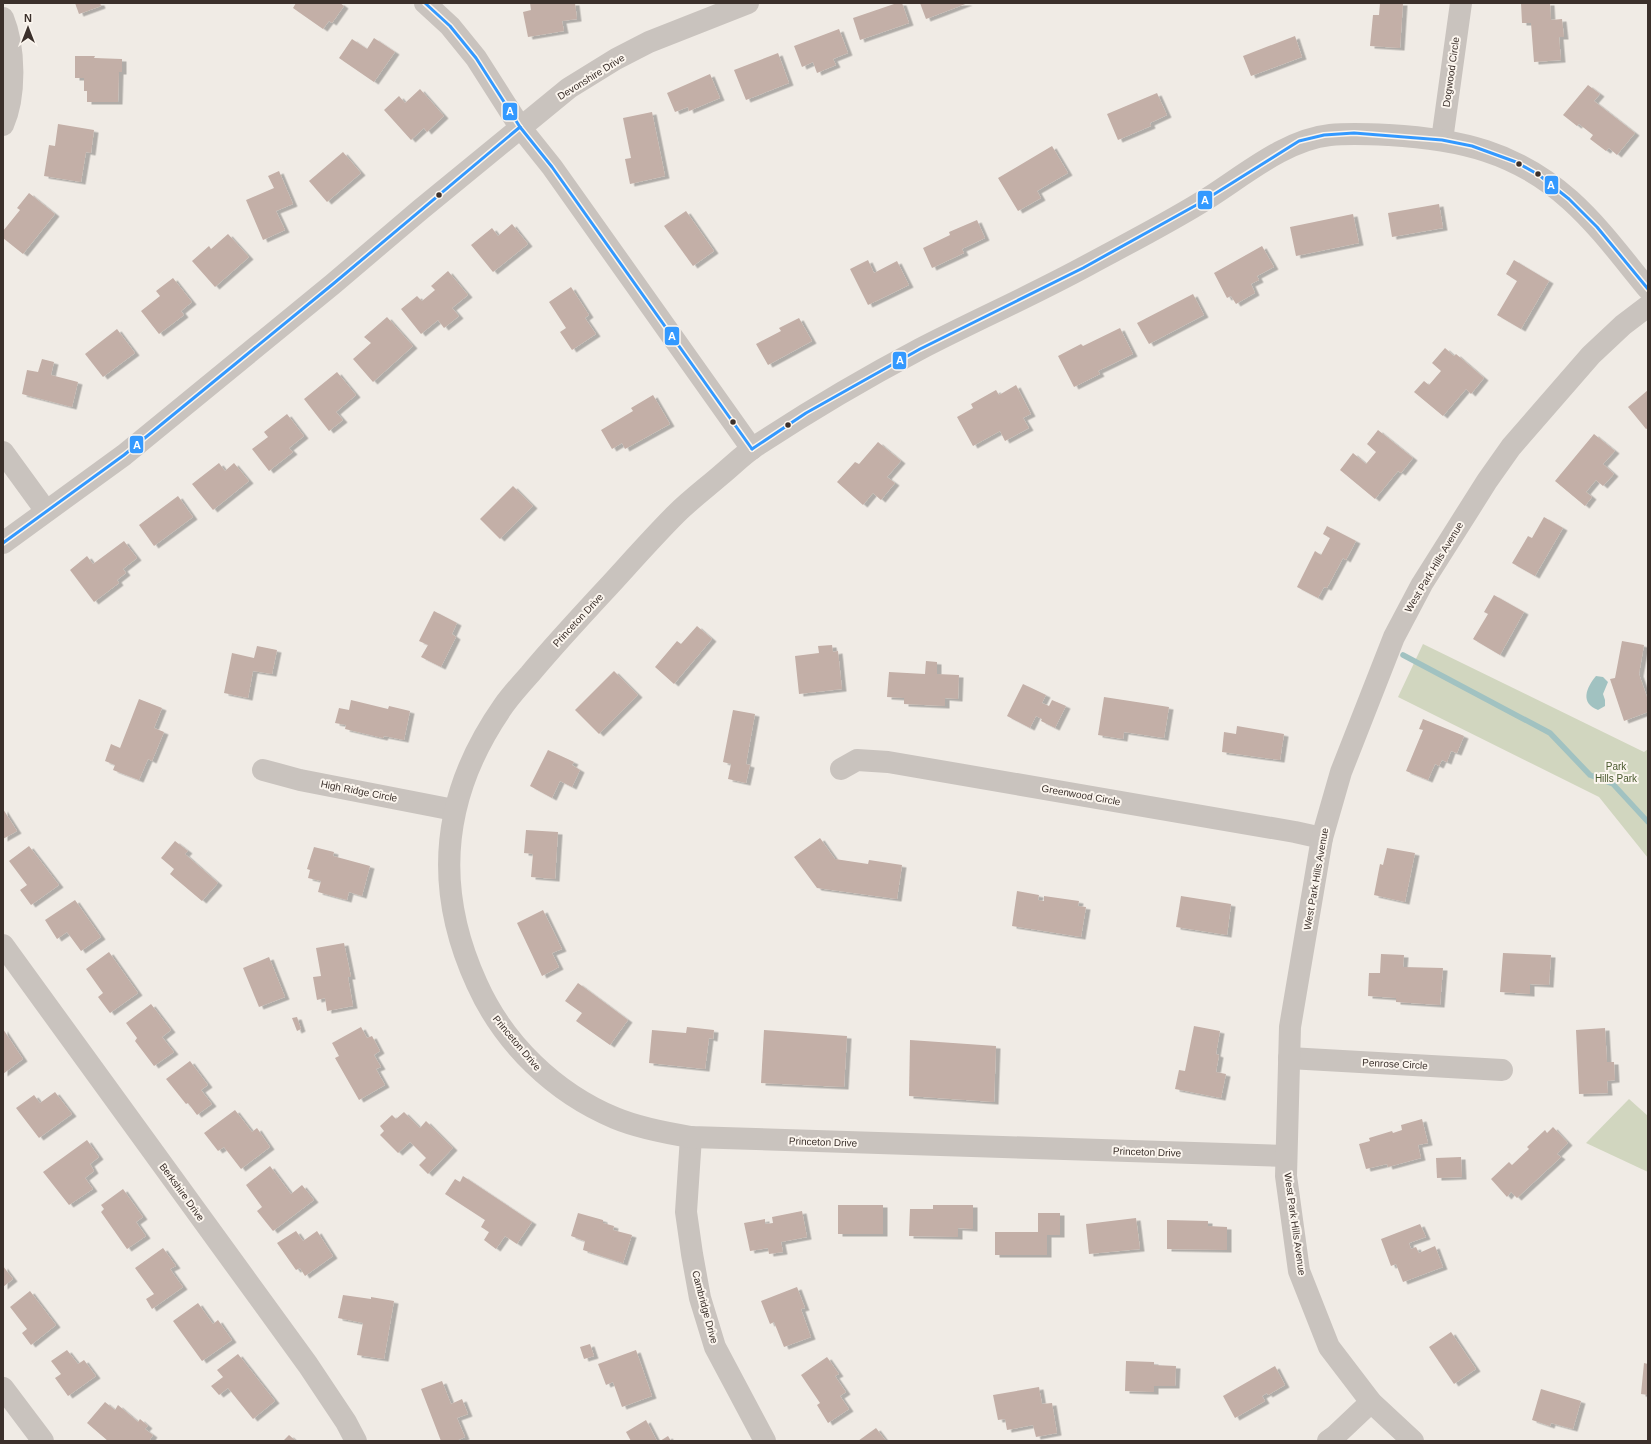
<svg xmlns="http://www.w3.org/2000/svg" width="1651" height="1444" viewBox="0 0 1651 1444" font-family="Helvetica,sans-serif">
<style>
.green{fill:#d1d6bf}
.water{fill:#a1c2c1}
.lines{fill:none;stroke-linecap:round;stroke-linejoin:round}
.stream{stroke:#a1c2c1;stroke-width:5.5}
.building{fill:#c3afa7;filter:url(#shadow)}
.minor{stroke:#c9c3be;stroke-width:22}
.bus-1-casing{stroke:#fbf5ee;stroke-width:6}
.bus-1{stroke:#39f;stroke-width:3}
.bus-dot{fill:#3b302b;stroke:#fbf5ee;stroke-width:1.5}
.labels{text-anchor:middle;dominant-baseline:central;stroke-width:4;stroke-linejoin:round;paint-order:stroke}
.street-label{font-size:10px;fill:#3b302b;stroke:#fbf5ee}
.park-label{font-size:10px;fill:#4a5a2e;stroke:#fbf5ee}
.line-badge{stroke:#fbf5ee;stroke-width:1.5}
.badge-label{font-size:11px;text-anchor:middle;font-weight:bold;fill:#fff}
</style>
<defs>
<filter id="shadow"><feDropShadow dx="4.5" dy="2.5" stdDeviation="0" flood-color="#0004"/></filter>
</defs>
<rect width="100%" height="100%" fill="#f0ebe5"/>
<!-- green -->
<g class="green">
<path d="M1423,644L1644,752L1648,749V858L1599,797L1398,697Z"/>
<path d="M1629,1099L1648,1116V1172L1586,1143Z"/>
</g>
<!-- water -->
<path class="water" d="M1596,676L1603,677L1608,682L1603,694L1605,700V706L1598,710C1580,703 1586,688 1596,676Z"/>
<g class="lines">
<!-- stream -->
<path class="stream" d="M1403,655L1550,733L1590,775L1613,784L1648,822"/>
</g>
<!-- building -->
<g class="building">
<path d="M75,3H100L101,6L79,14Z"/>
<path d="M296,3H340L344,6L332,23L329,21L323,29L293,8Z"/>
<path d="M530,3H575L577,19L562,21L564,31L528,37L523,12L531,10Z"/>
<path d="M897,3H902L909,23L860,40L853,18Z"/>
<path d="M920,3H968L926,19Z"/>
<path d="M1380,3H1403L1400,48L1370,46L1373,15H1379Z"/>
<path d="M1521,3H1550L1551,20L1562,19L1564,37H1559L1561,60L1534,62L1531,23H1522Z"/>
<path d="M839,29L848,53L833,59L836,65L817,73L813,62L802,67L794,46Z"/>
<path d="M1295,36L1302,57L1251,76L1243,56Z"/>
<path d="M374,38L395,52L374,82L339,58L352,39L367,49Z"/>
<path d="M778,53L789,83L746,100L734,70Z"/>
<path d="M75,56H95L94,58L122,59V72H119L118,102H87V91H84V78H75Z"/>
<path d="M710,74L720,98L689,111L688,107L675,112L667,93Z"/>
<path d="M1588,85L1600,94L1594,101L1635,133L1617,155L1609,148L1606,151L1590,139L1593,135L1579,124L1577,126L1563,115Z"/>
<path d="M420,89L444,116L427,132L424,128L411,140L384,110L399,96L405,103Z"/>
<path d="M1157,93L1167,115L1150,123L1151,126L1118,140L1107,114Z"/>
<path d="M652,112L665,176L630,184L625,159L631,158L623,118Z"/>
<path d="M58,124L94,130L91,153L86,152L81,182L44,176L49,145L55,146Z"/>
<path d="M1052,146L1068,173L1037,191L1041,198L1018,211L998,178Z"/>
<path d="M343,152L361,173L327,202L309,181Z"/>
<path d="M279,171L293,204L276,211L285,230L263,240L246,200L274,188L268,176Z"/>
<path d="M29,193L55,214L23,254L3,238V231L20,210L17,208Z"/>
<path d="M1439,204L1443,228L1392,237L1388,213Z"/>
<path d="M686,211L714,251L693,266L664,226Z"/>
<path d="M1353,214L1359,243L1296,256L1290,227Z"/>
<path d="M977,220L985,238L962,249L964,253L932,268L923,248L950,235L949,232Z"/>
<path d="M512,224L528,244L493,272L471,245L492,228L498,236Z"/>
<path d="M228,234L249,257L215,287L192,261L209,246L211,249Z"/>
<path d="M1262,246L1274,267L1257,276L1259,280L1251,284L1255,293L1236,304L1231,296L1227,298L1214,273Z"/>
<path d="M868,260L874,273L897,261L909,285L868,305L850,269Z"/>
<path d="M1514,260L1549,281L1521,329L1497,315L1517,281L1506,274Z"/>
<path d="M448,271L468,295L452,308L459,316L444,328L438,320L421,334L401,309L417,296L422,301L435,290L431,286Z"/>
<path d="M173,278L192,302L181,311L184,315L159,334L141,311L160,296L156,291Z"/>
<path d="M571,287L589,315L585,318L596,334L572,350L560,332L566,328L549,302Z"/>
<path d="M1193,294L1204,315L1149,344L1137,323Z"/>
<path d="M387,317L413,346L373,382L353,359L371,343L364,337Z"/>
<path d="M799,318L812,341L768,365L756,344L781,331L779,328Z"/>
<path d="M1120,328L1133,354L1098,371L1100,374L1074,387L1058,356L1081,344L1083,346Z"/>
<path d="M117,329L135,353L103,377L85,354Z"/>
<path d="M1445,348L1454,356L1456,354L1484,378L1471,394L1466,389L1443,416L1414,392L1424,381L1429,385L1441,371L1432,363Z"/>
<path d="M42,359L54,362L51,375L78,382L72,407L22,394L27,370L38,372Z"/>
<path d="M337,372L356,395L336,412L343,420L329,431L304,399Z"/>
<path d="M1016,385L1031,414L1023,418L1029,428L1005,441L1000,431L973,446L957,417L973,408L971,404L996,390L999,395Z"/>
<path d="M1648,390V428L1646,429L1628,407Z"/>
<path d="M653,395L670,424L625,449L622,443L612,449L601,430L633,411L631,408Z"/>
<path d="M287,414L304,436L289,448L293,452L269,471L252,449L268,437L264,432Z"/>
<path d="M1378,430L1413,458L1401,473L1398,471L1375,499L1340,470L1353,453L1366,464L1376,452L1367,444Z"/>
<path d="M1594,434L1615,451L1603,464L1614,474L1603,486L1596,480L1586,492L1592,497L1585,506L1555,481Z"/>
<path d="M878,442L901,461L887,477L895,483L881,500L873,493L863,505L837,482L855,462L859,464Z"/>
<path d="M219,463L225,471L234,463L249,481L213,510L192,484Z"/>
<path d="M513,486L533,506L500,539L480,519Z"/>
<path d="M178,496L193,517L154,546L139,525Z"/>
<path d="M1544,517L1563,528L1535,576L1512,563L1528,536L1532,538Z"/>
<path d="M1327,526L1356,541L1346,560L1343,558L1327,588L1324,587L1318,598L1297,587L1315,551L1321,555L1330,538L1323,534Z"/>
<path d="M124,541L137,558L123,569L126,573L117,580L119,583L94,602L70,570L87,556L93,564Z"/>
<path d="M1494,595L1524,612L1500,655L1473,639L1488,614L1484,612Z"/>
<path d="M434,611L457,623L452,634L456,637L441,667L421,657L428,645L419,641Z"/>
<path d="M697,626L712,639L674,684L655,667L677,641L681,644Z"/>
<path d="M1622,641L1644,645L1639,674L1648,700V712L1624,721L1610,679L1615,678Z"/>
<path d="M832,645L833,652L838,651L842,689L799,694L795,656L819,653L818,646Z"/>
<path d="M257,646L277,650L272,674L253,671L248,698L224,693L232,653L254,658Z"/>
<path d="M926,661L937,662V674L959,675L958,699L945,698V706L904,704V698L887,697L889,672L925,674Z"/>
<path d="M614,671L638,695L599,734L575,710Z"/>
<path d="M1023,684L1046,695L1042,703L1049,706L1052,700L1066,706L1055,728L1041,721L1042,719L1036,716L1030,728L1007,716Z"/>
<path d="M1104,697L1169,707L1164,738L1124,732L1123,739L1098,735Z"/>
<path d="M139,699L162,708L154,728L164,732L152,761L148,759L139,780L113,770L115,765L105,761L111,744L120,748Z"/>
<path d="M351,700L388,709L389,706L410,711L404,740L384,736L383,738L345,729L346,725L335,723L339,708L349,710Z"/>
<path d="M733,710L755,714L746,764L750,765L746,783L728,779L731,764L723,762Z"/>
<path d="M1423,719L1464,736L1457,753L1451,751L1447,762L1442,760L1439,766L1435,764L1428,780L1406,771L1423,730L1419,729Z"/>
<path d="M1237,726L1284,734L1280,760L1222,752L1224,732L1236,734Z"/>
<path d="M548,750L574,762L572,765L580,770L572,787L560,781L552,798L530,786Z"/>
<path d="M3,809L17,831L3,839Z"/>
<path d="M526,830L558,832L555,879L531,877L533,854L524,853Z"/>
<path d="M820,838L835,859L868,864L869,860L902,865L897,899L817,888L794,857Z"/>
<path d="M175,841L188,851L185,854L218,883L202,901L170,874L174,869L161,858Z"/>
<path d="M29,846L59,885L31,905L20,890L27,885L9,861Z"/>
<path d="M314,847L334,852L333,856L370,866L362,896L349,892L347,900L318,892L321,881L308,878L310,870L307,869Z"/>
<path d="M1387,848L1415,853L1405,902L1374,895L1380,864L1383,865Z"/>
<path d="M1017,891L1039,895L1038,900L1044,901V896L1079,901L1078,906L1086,907L1081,937L1012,926Z"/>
<path d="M1181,896L1231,904L1227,935L1176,927Z"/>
<path d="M75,900L101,937L81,951L67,932L57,939L45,920Z"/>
<path d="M543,910L562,949L552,953L559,967L542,976L517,923Z"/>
<path d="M344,943L351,977H348L353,1006L327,1011L325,998L317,1000L313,977L321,976L316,948Z"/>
<path d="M109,952L138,993L110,1013L98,997L103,993L86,969Z"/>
<path d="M1503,953L1551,955L1549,985L1530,984V994L1500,992Z"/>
<path d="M1381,954L1404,955L1403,967L1443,968L1440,1005L1396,1002V998L1368,996L1369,973H1380Z"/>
<path d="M269,957L285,997L259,1007L243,968Z"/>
<path d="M578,983L628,1020L610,1045L576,1021L582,1013L565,1001Z"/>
<path d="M151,1004L171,1030L162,1037L174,1052L154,1066L135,1041L137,1038L126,1023Z"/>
<path d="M297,1017L301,1029L297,1031L292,1018Z"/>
<path d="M1194,1026L1220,1031L1216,1054L1219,1055L1216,1072L1226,1074L1221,1098L1175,1089L1179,1070L1185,1071Z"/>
<path d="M361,1027L367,1038L372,1036L380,1051L374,1055L381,1067L376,1069L385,1085L359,1100L335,1058L339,1056L332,1043Z"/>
<path d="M687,1027L714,1030L713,1039L709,1038L705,1069L649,1063L652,1030L686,1033Z"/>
<path d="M1605,1028L1607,1062H1614L1615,1080L1607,1081L1608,1093L1579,1094L1576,1030Z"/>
<path d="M3,1029L23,1059L3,1074Z"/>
<path d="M764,1030L847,1036L844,1087L761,1083Z"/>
<path d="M910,1040L996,1046L994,1102L909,1096Z"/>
<path d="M190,1061L208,1085L201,1090L212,1104L197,1115L188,1103L186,1104L166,1079Z"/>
<path d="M55,1092L72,1114L39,1138L16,1108L34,1095L40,1103Z"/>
<path d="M235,1110L252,1132L257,1128L270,1147L241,1169L224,1147L218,1151L204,1133Z"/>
<path d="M404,1112L420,1128L426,1121L453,1148L428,1174L419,1165L426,1158L410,1142L398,1153L380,1135L384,1131L380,1126L392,1115L396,1119Z"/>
<path d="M1422,1119L1428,1143L1418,1145L1421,1158L1388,1167L1387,1164L1366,1169L1359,1144L1370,1141L1369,1138L1392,1131L1393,1133L1402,1130L1401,1125Z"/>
<path d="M1553,1127L1568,1143L1557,1154L1561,1157L1517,1198L1511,1192L1507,1197L1491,1179L1509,1162L1512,1165L1529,1149L1527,1147L1545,1130L1547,1133Z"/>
<path d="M87,1140L99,1157L90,1164L94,1171L85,1178L93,1189L69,1205L43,1172Z"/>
<path d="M1461,1157L1462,1177L1437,1178L1436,1158Z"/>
<path d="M270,1166L291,1194L302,1185L314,1200L273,1231L257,1211L262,1207L246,1185Z"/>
<path d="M463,1176L532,1222L517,1244L505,1236L496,1249L484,1240L489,1232L481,1227L485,1220L445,1194L455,1179L460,1182Z"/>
<path d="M123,1189L143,1217L136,1222L146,1236L127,1249L101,1212L104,1209L101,1205Z"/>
<rect x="838" y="1205" width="45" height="29"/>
<path d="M933,1205H973V1229L958,1228V1237L909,1236L910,1209H933Z"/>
<path d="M802,1211L807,1237L781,1242L783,1252L769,1254L768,1248L750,1251L744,1223L765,1219V1224L773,1223L772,1217Z"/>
<path d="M578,1213L603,1220V1223L614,1226L613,1230L632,1235L623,1263L583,1250L585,1241L571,1236Z"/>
<path d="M1038,1213H1060V1235H1047V1255H995V1232H1038Z"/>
<path d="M1136,1218L1140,1249L1089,1254L1086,1224Z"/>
<path d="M1167,1220L1208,1221V1226L1227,1227V1250L1167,1249Z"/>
<path d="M1420,1224L1426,1237L1409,1243L1411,1249L1416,1247L1419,1253L1435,1246L1443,1267L1403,1282L1396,1264L1391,1266L1381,1239Z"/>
<path d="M296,1231L303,1241L317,1231L333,1256L305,1276L300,1268L296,1270L277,1243Z"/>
<path d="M163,1248L176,1266L170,1269L183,1287L152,1309L146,1299L154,1294L135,1268Z"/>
<path d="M3,1266L13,1279L3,1287Z"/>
<path d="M797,1287L805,1308L801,1309L811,1337L784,1347L774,1322L770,1324L761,1301Z"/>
<path d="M30,1291L56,1325L31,1345L22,1333L27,1329L10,1307Z"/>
<path d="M343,1295L371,1299V1297L394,1301L384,1359L357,1355L363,1323L338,1318Z"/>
<path d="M198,1303L213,1324L218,1320L232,1340L202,1361L173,1321Z"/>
<path d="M1451,1332L1476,1369L1454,1384L1429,1347Z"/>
<path d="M590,1344L594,1356L584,1359L580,1347Z"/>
<path d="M67,1350L78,1364L84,1360L96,1376L68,1396L55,1378L61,1374L51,1361Z"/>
<path d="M636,1350L652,1396L622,1407L613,1382L606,1385L598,1364Z"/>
<path d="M238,1354L275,1401L253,1419L228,1388L219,1395L211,1386L223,1377L217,1370Z"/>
<path d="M827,1357L839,1374L835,1376L846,1392L840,1396L849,1409L828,1423L817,1405L820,1403L801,1375Z"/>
<path d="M1126,1361L1154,1362V1365L1176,1366L1175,1386H1154V1392L1125,1391Z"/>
<path d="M1644,1363L1648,1364V1395L1641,1394Z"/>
<path d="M1275,1366L1285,1385L1268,1395L1267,1393L1262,1396L1265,1401L1235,1418L1223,1396Z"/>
<path d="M442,1381L451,1404L462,1399L468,1414L457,1418L465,1437L456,1441H441L421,1389Z"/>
<path d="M1039,1387L1042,1404L1052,1403L1057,1433L1036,1437L1033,1425L1007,1430L1005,1419L998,1420L993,1395Z"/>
<path d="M1541,1389L1581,1401L1573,1429L1551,1423L1550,1426L1532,1420Z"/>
<path d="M105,1402L115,1410L118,1405L138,1422L140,1419L148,1426L145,1429L153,1435L149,1441H108L87,1423Z"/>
<path d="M646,1420L657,1441H631L626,1432Z"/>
<path d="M876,1428L886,1441H858Z"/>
<path d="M289,1435L296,1441H283Z"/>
<path d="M668,1436L671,1441H660Z"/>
</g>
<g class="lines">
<!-- minor -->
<g class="minor">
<path d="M425,3L450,26L476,58L520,127L552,167L752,449"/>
<path d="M3,18C15,47 16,96 3,125"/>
<path d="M1442,140L1461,3"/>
<path d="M3,452L46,511"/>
<path d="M3,543L124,455L333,284L420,210L569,88L616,59L649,42L748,3"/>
<path d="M841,769L857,760L888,762L1295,832L1322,838"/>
<path d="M263,770L300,780L454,810"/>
<path d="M3,945L308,1365L346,1422L356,1441"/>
<path d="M1289,1058L1502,1070"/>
<path d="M691,1137L686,1212L692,1254L700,1298L715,1347L765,1441"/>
<path d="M1286,1156L691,1137C666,1133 639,1128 615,1118C555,1093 504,1044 477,984C432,886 442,793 504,705C512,694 521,684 530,674C555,644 582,615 609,586C631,562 653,537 676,514C690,500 706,488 721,475C733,465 745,453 759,444C811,410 865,378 920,349C976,320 1033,295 1088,265C1125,245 1164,225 1200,203C1240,179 1283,140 1330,135C1350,133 1369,134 1389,135C1459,139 1517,152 1570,200C1600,227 1623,259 1648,289"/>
<path d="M3,1388L43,1441"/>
<path d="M1328,1441L1335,1436L1371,1402"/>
<path d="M1413,1441L1371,1402L1329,1347L1299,1271L1286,1176L1290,1027L1322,838L1341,772L1394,637L1422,584L1487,481L1511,447L1591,355L1623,325L1648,306"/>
</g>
<!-- bus-1 casing -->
<g class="bus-1-casing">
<g id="bus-1">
<path d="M425,3L450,26L476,58L520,127L552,167L752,449"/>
<path d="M752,449L806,413L920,349L1083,268L1200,203L1299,141L1324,135L1354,133L1442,140L1472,146L1516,162L1539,175L1569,199L1597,227L1648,289"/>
<path d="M3,543L124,455L333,284L520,127"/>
</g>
</g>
<!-- bus-1 -->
<use href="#bus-1" class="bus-1"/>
</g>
<!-- markers -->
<g class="bus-dot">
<circle cx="1519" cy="164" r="3.5"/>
<circle cx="1538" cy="174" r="3.5"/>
<circle cx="439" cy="195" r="3.5"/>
<circle cx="733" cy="422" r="3.5"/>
<circle cx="788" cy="425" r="3.5"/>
</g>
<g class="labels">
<!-- street labels -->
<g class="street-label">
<text transform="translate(1451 72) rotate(-82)">Dogwood Circle</text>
<text transform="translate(591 77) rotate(-32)">Devonshire Drive</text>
<text transform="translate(1434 567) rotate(-59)">West Park Hills Avenue</text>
<text transform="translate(578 620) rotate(-47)">Princeton Drive</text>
<text transform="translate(359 791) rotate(11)">High Ridge Circle</text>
<text transform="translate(1081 795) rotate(10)">Greenwood Circle</text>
<text transform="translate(1316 879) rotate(-80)">West Park Hills Avenue</text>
<text transform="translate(517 1043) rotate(50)">Princeton Drive</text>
<text transform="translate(1395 1064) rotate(3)">Penrose Circle</text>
<text transform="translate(823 1142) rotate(2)">Princeton Drive</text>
<text transform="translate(1147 1152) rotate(2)">Princeton Drive</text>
<text transform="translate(182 1192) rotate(54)">Berkshire Drive</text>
<text transform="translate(1295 1224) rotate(82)">West Park Hills Avenue</text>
<text transform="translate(705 1307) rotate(75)">Cambridge Drive</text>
</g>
<!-- park labels -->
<g class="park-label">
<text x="1616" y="766">Park<tspan x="1616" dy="12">Hills Park</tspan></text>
</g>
</g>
<g class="line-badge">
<rect x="502" y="102" width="16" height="19" rx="4" fill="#39f"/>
<rect x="1544" y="175" width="15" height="20" rx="4" fill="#39f"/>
<rect x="1197" y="190" width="16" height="20" rx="4" fill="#39f"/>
<rect x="664" y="326" width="16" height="20" rx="4" fill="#39f"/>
<rect x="892" y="351" width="15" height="19" rx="4" fill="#39f"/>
<rect x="129" y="435" width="15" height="19" rx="4" fill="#39f"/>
</g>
<g class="badge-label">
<text x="510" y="115">A</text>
<text x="1551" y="189">A</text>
<text x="1205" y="204">A</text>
<text x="672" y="340">A</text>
<text x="900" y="364">A</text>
<text x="137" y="449">A</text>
</g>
<!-- border -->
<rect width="1651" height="1444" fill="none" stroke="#3b302b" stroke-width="8"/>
<!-- north arrow -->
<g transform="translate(28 28)" stroke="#fbf5ee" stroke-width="3" paint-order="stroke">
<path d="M0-3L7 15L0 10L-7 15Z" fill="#3b302b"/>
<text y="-6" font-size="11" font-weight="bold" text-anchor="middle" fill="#3b302b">N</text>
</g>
</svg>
